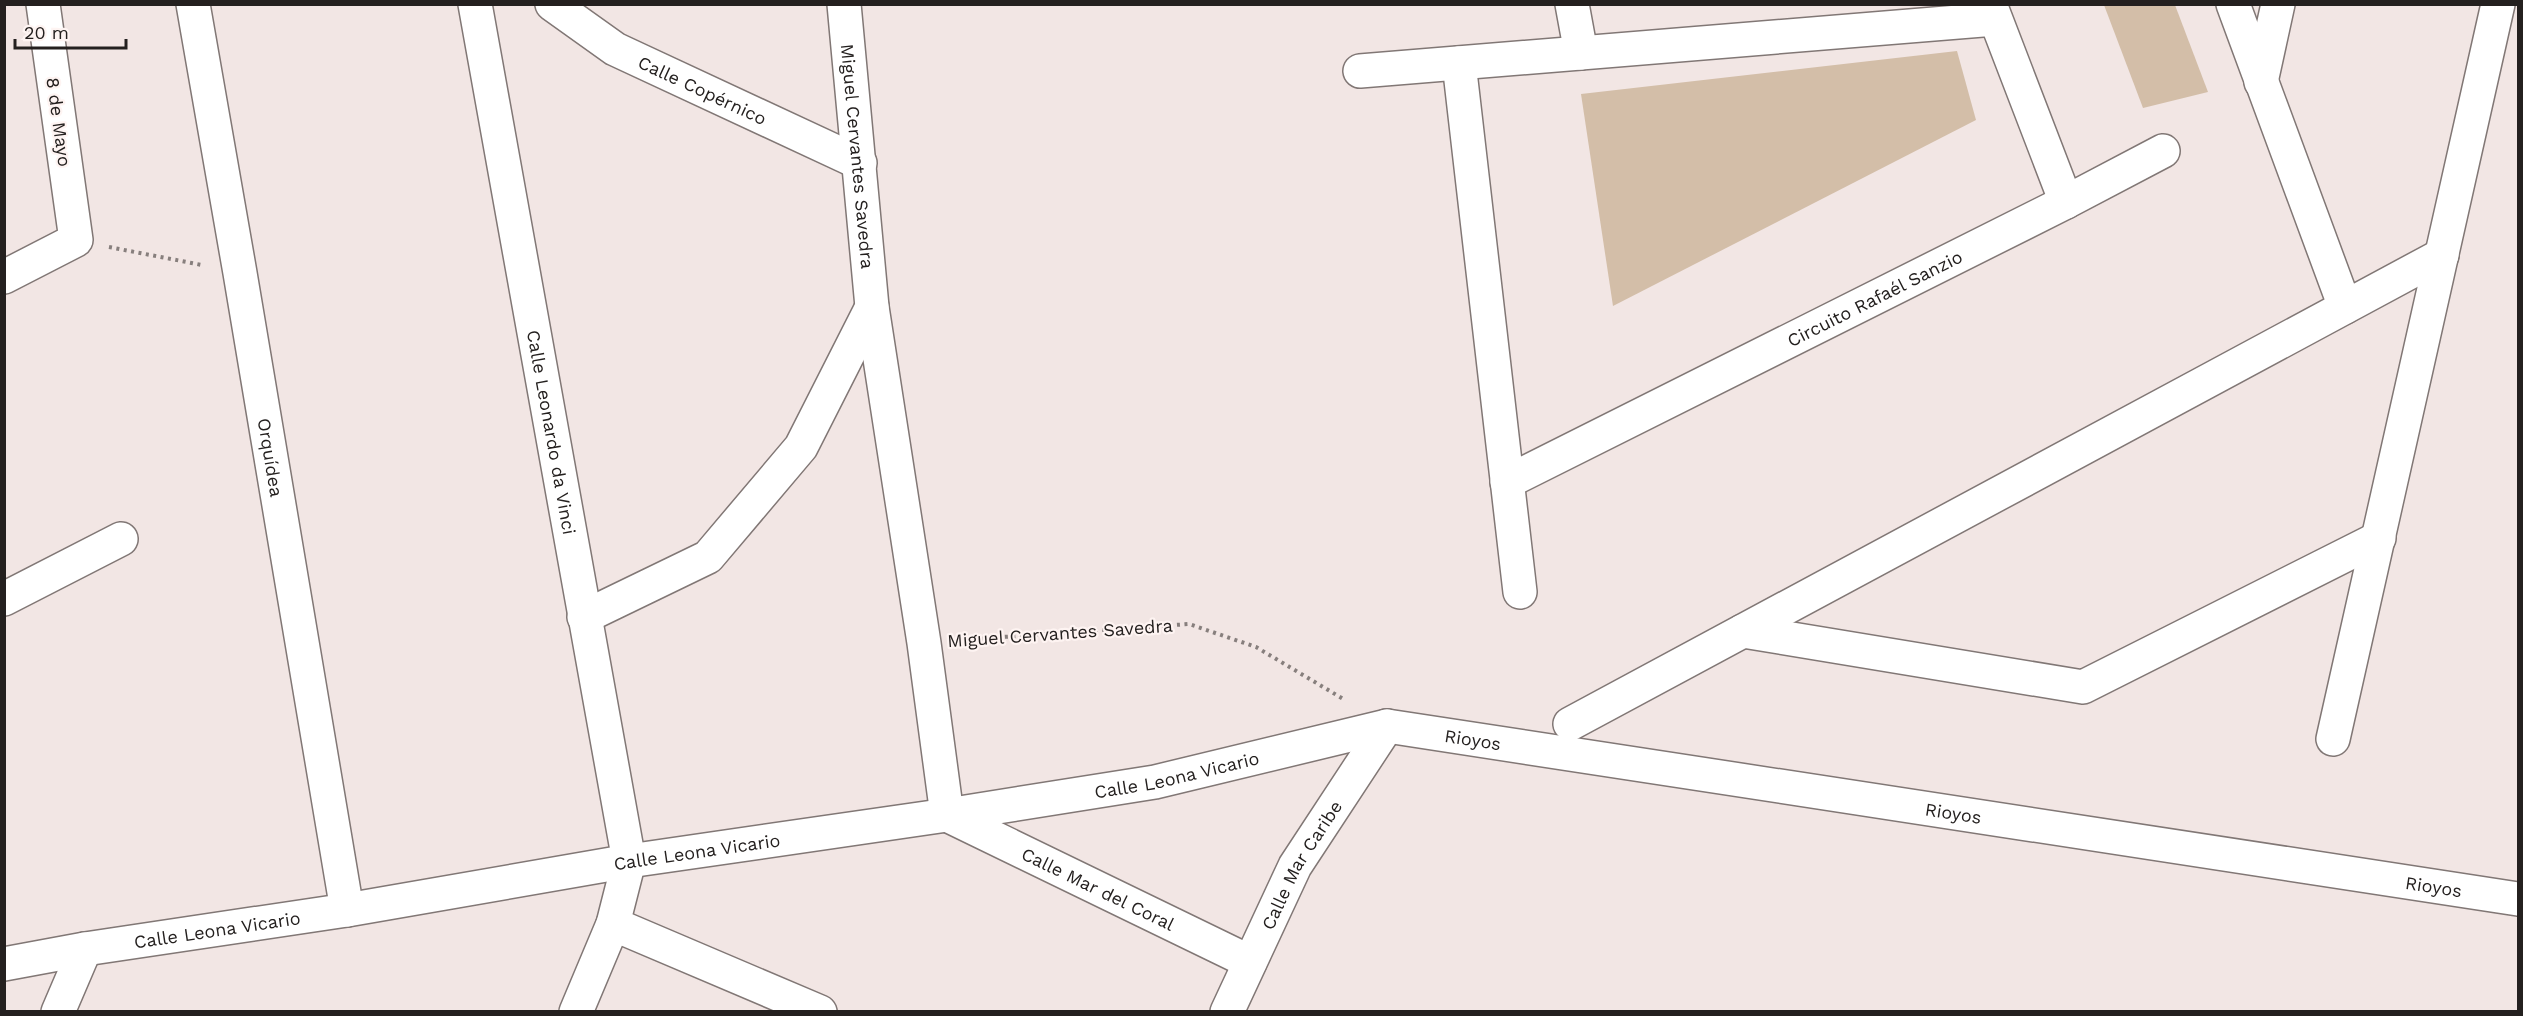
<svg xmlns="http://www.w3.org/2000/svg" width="2523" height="1016" viewBox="0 0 2523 1016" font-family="'Work Sans',sans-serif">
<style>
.green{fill:#d3bea8}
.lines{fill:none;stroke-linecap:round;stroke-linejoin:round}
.street-casing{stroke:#817775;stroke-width:36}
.path{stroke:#877f7d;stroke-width:4;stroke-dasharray:3 4.5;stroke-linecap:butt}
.street{stroke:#fff;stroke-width:33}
.labels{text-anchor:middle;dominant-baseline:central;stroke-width:4.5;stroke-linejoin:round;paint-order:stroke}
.street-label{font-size:18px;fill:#24201f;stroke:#fef4f2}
</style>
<rect width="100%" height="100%" fill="#f2e6e4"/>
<!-- green -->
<g class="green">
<path d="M2104,5H2175L2208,92L2143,108Z"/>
<path d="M1957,51L1976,120L1613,306L1581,94Z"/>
</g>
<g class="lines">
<!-- street casing -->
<g class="street-casing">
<g id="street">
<path id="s1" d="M193,4L240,273L347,910"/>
<path id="s2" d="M475,4L629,861L613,924L576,1012"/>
<path id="s3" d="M552,4L615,49L860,163"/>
<path id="s4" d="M844,4L872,307L924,643L947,815L1250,962"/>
<path d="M1572,4L1581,53"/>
<path d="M1990,4L2066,202"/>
<path d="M2233,4L2345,307"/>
<path d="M1459,63L1520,592"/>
<path d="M1360,71L1995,19"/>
<path d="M2261,82L2278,4"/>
<path d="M4,277L76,240L43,4"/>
<path id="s5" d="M1507,482L2066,202L2163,151"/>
<path d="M4,599L121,539"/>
<path d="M584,617L708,557L801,447L872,307"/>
<path d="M1743,631L2083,687L2379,538"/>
<path d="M1570,724L2442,255"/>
<path d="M2333,739L2498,4"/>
<path d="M613,924L820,1012"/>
<path id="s6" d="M4,964L85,949L347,910L629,861L947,815L1155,782L1387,726L2518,899"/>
<path d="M58,1012L85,949"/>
<path id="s7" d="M1227,1012L1295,866L1387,726"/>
</g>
</g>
<!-- path -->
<g class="path">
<path d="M109,247L202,265"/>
<path d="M960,640L1189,624L1256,647L1345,700"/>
</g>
<!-- street -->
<use href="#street" class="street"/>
</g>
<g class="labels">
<!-- street labels -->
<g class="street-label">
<text stroke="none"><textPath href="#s3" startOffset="174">Calle Copérnico</textPath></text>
<text transform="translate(59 122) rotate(82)">8 de Mayo</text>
<text stroke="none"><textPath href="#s4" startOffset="153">Miguel Cervantes Savedra</textPath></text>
<text stroke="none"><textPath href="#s5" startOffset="411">Circuito Rafaél Sanzio</textPath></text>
<text stroke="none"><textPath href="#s2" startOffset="435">Calle Leonardo da Vinci</textPath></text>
<text stroke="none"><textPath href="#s1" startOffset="460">Orquídea</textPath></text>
<text transform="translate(1060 633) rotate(-4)">Miguel Cervantes Savedra</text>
<text stroke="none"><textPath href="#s6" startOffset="1491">Rioyos</textPath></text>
<text stroke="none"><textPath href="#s6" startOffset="1188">Calle Leona Vicario</textPath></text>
<text stroke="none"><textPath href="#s6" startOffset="1977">Rioyos</textPath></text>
<text stroke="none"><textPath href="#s6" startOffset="702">Calle Leona Vicario</textPath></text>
<text stroke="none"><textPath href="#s7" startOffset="165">Calle Mar Caribe</textPath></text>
<text stroke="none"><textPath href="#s6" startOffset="2463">Rioyos</textPath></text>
<text stroke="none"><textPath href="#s4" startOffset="986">Calle Mar del Coral</textPath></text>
<text stroke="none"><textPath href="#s6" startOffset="216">Calle Leona Vicario</textPath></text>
</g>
</g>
<!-- border -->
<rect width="2523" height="1016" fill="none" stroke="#24201f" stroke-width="12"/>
<!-- scale -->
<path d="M15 39v9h111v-9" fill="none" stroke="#24201f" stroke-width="3"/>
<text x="24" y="39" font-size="18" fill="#24201f" stroke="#fef4f2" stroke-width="4.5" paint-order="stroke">20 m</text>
</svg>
